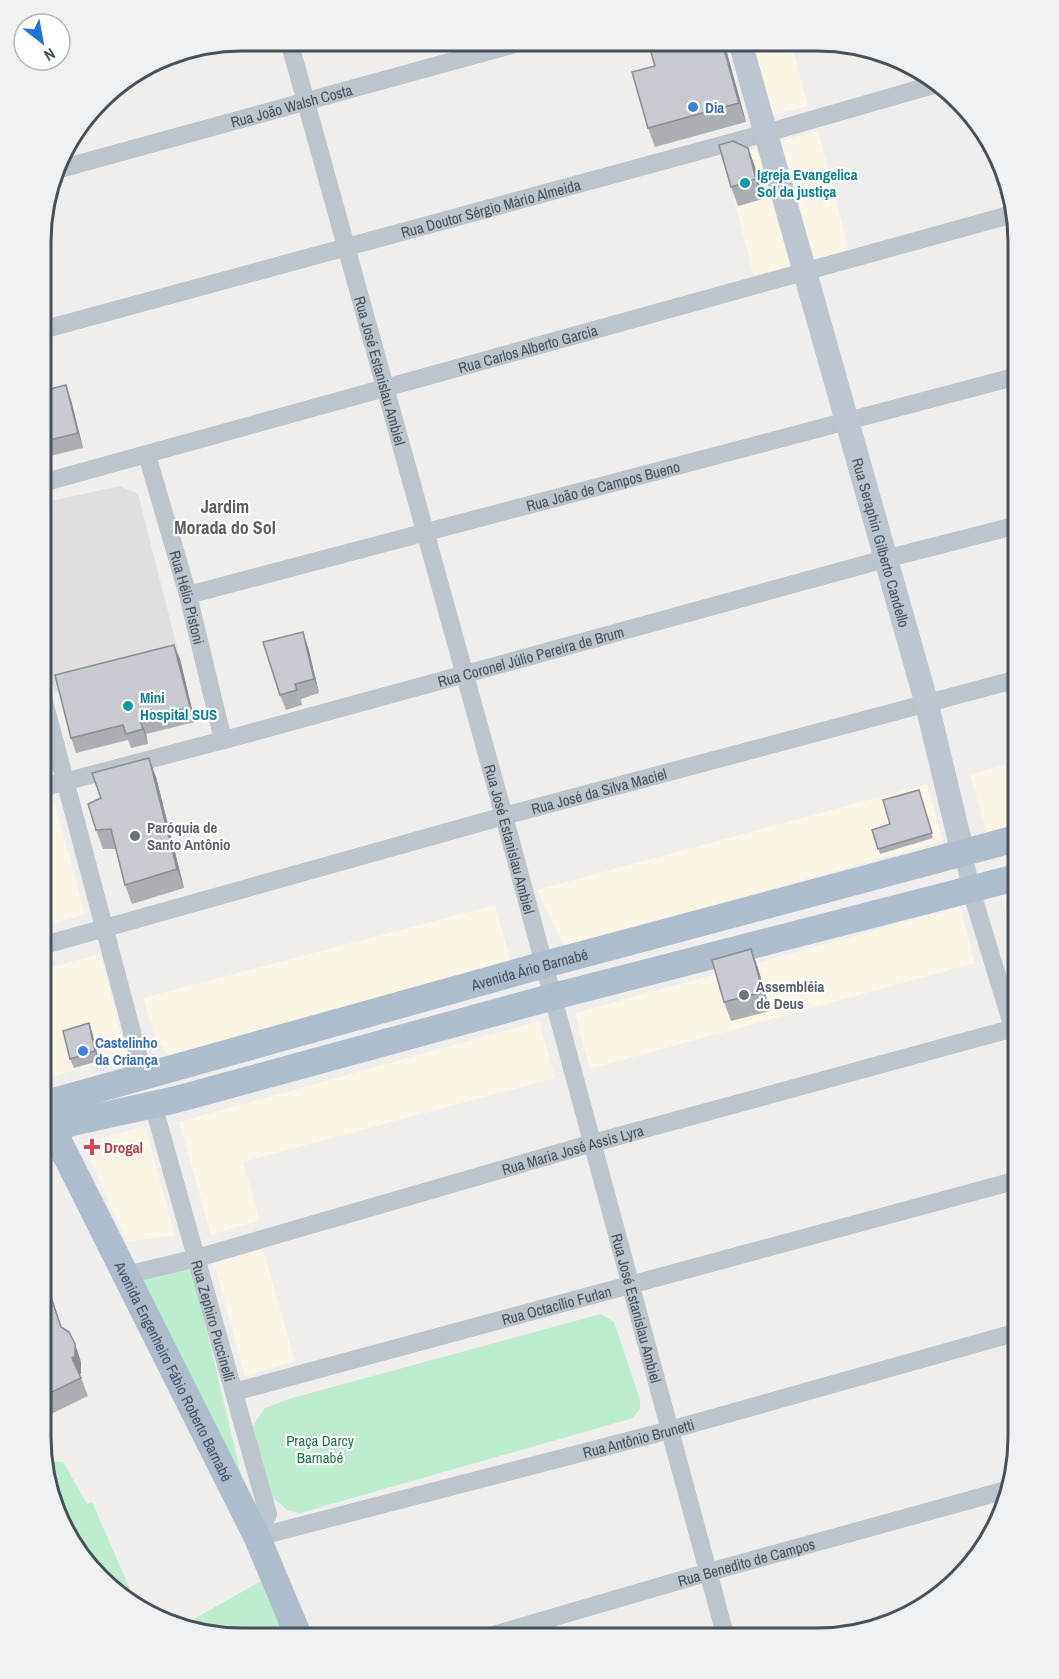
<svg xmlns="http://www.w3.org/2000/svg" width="1059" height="1679" viewBox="0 0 1059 1679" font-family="'Archivo Narrow',sans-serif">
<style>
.commercial{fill:#fbf5e6}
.education{fill:#e1dedf}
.green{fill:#bcedce}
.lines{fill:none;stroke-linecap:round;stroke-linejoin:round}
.street{stroke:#bcc5cc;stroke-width:18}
.secondary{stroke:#bbc6d1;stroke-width:24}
.primary{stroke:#adbdcc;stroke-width:27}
.wall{fill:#abaeb3}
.shaded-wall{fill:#8b8d92}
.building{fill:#c7cad0;stroke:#8b8d92;stroke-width:1.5}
.shop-dot{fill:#3f7fe0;stroke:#fff;stroke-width:2}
.culture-dot{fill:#0f9aa8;stroke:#fff;stroke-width:2}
.worship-dot{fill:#6b7280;stroke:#fff;stroke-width:2}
.health-dot{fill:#e0444e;stroke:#fff;stroke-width:2}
.labels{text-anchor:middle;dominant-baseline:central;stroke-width:4.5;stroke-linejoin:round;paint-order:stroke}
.street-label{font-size:15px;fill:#46515a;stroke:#fff}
.shop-label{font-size:15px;font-weight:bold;fill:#366cbe;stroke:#fff;text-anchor:start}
.culture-label{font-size:15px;font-weight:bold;fill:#0d838f;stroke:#fff;text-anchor:start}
.worship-label{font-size:15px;font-weight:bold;fill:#5b616d;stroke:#fff;text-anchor:start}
.health-label{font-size:15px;font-weight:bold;fill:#be3a42;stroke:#fff;text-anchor:start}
.park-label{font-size:15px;fill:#197948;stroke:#fff}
.quarter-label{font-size:18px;font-weight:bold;fill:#5a5e62;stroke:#fff}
.rim{fill:none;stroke:#46515a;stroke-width:3}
</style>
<rect width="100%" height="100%" fill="#f0eded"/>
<!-- commercial -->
<g class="commercial">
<path d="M749,42H791L808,106L768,117Z"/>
<path d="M818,131L849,250L809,260L778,141Z"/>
<path d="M763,147L793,266L754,276L723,157Z"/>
<path d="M1018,761V823L987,832L970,775Z"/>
<path d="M927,784L943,841L564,946L537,890Z"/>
<path d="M54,801L85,914L41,928V804Z"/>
<path d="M1018,891V953H1017L1001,896Z"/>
<path d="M495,905L511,963L172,1059L156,1040L143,998Z"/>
<path d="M960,907L975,963L590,1069L575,1013Z"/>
<path d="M100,954L127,1056L44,1079L41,1073V970Z"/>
<path d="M539,1021L555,1078L243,1162L260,1220L211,1235L179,1122Z"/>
<path d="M145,1126L175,1235L127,1242L83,1143Z"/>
<path d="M263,1249L295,1361L245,1376L214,1263Z"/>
</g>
<!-- education -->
<path class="education" d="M120,486L138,494L180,659L55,693L42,647V503Z"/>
<!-- green -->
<g class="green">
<path d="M191,1265L245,1491L136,1279Z"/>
<path d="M601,1314L614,1322L640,1400V1409L633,1418L300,1513L287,1510L271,1496L252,1427L265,1408L292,1398Z"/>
<path d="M42,1443L49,1461L63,1462L87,1504L92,1502L136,1603L120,1597L56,1514Z"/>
<path d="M265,1579L287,1637H216L185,1624Z"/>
</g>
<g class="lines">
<!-- street -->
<g class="street">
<path id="s1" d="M289,41L504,816L726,1638"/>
<path id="s2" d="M56,170L526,41"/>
<path id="s3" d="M42,330L766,133L940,83"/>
<path id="s4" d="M147,455L188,595L223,740"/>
<path id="s5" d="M42,483L1013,214"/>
<path id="s6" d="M188,595L1018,376"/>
<path d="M42,694L144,1077"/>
<path id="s7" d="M41,788L239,736L885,559L1018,525"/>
<path d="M963,854L974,900L1018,1044"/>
<path id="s8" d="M41,946L504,816L1018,679"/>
<path id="s9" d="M153,1104L268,1514L257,1537"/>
<path id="s10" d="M126,1275L197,1258L593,1143L1018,1027"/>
<path id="s11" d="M234,1392L1018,1180"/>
<path id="s12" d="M257,1537L670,1430L1018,1332"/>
<path id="s13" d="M483,1638L709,1572L1010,1489"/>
</g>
<!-- secondary -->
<path class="secondary" id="s14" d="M740,42L926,701L963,854"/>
<!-- primary -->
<g class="primary">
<path id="s15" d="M41,1105L543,965L1018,838"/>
<path id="s16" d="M44,1112L257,1537L299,1637"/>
<path d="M41,1133L74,1122L174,1100L567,993L1018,877"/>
</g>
</g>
<!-- wall -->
<g class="wall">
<path d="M648,42H724L746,122L655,147L648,128L655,66Z"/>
<path d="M748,148L755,167L763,199L738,206L731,187Z"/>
<path d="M42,391L71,400L83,448L42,458Z"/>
<path d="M308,647L319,693L301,699L302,705L286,710L280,695Z"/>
<path d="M180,659L195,722L146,734L148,744L131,748L128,740L76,753L71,738Z"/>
<path d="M156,777L184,888L132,904L125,885L116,849H103L96,830Z"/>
<path d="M919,790L933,838L880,854L872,830L890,824Z"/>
<path d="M751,949L758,968L770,1011L731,1021L724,1002Z"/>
<path d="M89,1023L92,1032L99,1061L74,1068L70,1059Z"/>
<path d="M51,1297L62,1328L75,1344L81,1362V1373L80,1375L88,1396L51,1414L41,1394V1299L42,1301Z"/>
</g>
<!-- shaded-wall -->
<g class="shaded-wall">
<path d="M722,42H724L746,122L739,103Z"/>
<path d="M748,148L755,167L763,199L756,179Z"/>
<path d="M66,385L71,400L83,448L78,433Z"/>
<path d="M303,632L308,647L319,693L314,679Z"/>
<path d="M174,645L180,659L195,722L190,707Z"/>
<path d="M140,720L146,734L148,744Z"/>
<path d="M149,758L156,777L184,888L177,869Z"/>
<path d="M751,949L758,968L770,1011L763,992Z"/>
<path d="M89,1023L92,1032L99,1061L95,1051Z"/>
<path d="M42,1189L47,1203L42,1223L41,1192Z"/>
<path d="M75,1344L81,1362V1373L78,1376L72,1358Z"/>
</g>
<!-- building -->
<g class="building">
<path d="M648,42H722L739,103L648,128L632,72L655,66Z"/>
<path d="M733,141L748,148L756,179L731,187L719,145Z"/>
<path d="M66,385L78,433L42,442V391Z"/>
<path d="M303,632L314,679L295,684L297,690L280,695L263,642Z"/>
<path d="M174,645L190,707L140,720L143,729L126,734L123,725L71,738L55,675Z"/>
<path d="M149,758L177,869L125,885L111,829L96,830L88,804L101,798L92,773Z"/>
<path d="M919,790L932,833L878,849L872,830L890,824L883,800Z"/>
<path d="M751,949L763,992L724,1002L712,960Z"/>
<path d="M89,1023L95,1051L70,1059L63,1031Z"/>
<path d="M51,1297L61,1327L69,1332L75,1344V1356L72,1358L81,1378L44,1396L41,1389V1299L42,1301Z"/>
</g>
<!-- markers -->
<g class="shop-dot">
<circle cx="693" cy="107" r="6"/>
<circle cx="83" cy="1051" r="6"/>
</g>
<g class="culture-dot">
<circle cx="745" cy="183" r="6"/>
<circle cx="128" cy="706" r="6"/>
</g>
<g class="worship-dot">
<circle cx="135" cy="836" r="6"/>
<circle cx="744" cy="995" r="6"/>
</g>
<path class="health-dot" d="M89 1138h6v6h6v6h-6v6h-6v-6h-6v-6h6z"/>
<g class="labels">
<!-- street labels -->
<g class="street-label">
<text stroke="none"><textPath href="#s2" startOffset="244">Rua João Walsh Costa</textPath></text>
<text stroke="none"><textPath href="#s3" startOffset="465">Rua Doutor Sérgio Mário Almeida</textPath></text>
<text stroke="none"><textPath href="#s5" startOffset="504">Rua Carlos Alberto Garcia</textPath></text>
<text stroke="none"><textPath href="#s1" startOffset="342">Rua José Estanislau Ambiel</textPath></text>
<text stroke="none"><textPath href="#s6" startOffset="429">Rua João de Campos Bueno</textPath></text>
<text stroke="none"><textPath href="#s14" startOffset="520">Rua Seraphin Gilberto Candello</textPath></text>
<text stroke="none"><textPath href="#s4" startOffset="148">Rua Hélio Pistoni</textPath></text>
<text stroke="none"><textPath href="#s7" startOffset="507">Rua Coronel Júlio Pereira de Brum</textPath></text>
<text stroke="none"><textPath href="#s8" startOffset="579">Rua José da Silva Maciel</textPath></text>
<text stroke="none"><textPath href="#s1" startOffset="828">Rua José Estanislau Ambiel</textPath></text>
<text stroke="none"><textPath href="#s15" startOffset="507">Avenida Ário Barnabé</textPath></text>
<text stroke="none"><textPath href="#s10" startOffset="464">Rua Maria José Assis Lyra</textPath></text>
<text stroke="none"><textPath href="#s11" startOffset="334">Rua Octacílio Furlan</textPath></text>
<text stroke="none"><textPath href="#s1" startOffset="1314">Rua José Estanislau Ambiel</textPath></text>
<text stroke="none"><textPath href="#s9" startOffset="225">Rua Zephiro Puccinelli</textPath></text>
<text stroke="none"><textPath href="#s16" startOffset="290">Avenida Engenheiro Fábio Roberto Barnabé</textPath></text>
<text stroke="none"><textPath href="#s12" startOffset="394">Rua Antônio Brunetti</textPath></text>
<text stroke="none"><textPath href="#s13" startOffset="274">Rua Benedito de Campos</textPath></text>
</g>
<!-- shop labels -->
<g class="shop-label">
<text x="705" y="107">Dia</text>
<text x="95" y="1042">Castelinho<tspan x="95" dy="17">da Criança</tspan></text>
</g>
<!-- culture labels -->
<g class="culture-label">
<text x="757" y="174">Igreja Evangelica<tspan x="757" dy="17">Sol da justiça</tspan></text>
<text x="140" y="697">Mini<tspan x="140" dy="17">Hospital SUS</tspan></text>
</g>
<!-- worship labels -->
<g class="worship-label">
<text x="147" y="827">Paróquia de<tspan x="147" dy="17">Santo Antônio</tspan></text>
<text x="756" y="986">Assembléia<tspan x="756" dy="17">de Deus</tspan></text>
</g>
<!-- health labels -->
<g class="health-label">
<text x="104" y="1147">Drogal</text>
</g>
<!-- park labels -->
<g class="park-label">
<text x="320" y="1440">Praça Darcy<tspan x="320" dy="17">Barnabé</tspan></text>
</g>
<!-- quarter labels -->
<g class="quarter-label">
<text x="225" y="506">Jardim<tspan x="225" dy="21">Morada do Sol</tspan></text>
</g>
</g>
<!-- crop -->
<path d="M0 0H1059V1679H0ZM242 51H817A191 191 0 0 1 1008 242V1437A191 191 0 0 1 817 1628H242A191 191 0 0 1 51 1437V242A191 191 0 0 1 242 51Z" fill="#f0f1f2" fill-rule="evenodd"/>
<path class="rim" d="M242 51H817A191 191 0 0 1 1008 242V1437A191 191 0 0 1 817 1628H242A191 191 0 0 1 51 1437V242A191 191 0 0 1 242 51Z"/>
<!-- north arrow -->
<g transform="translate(42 42) rotate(149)"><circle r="28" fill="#ffffff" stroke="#b5b9bd" stroke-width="1.5"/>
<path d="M0-4.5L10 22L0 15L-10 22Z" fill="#1e73d9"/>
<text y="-9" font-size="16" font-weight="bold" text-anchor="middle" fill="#46515a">N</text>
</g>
</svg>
